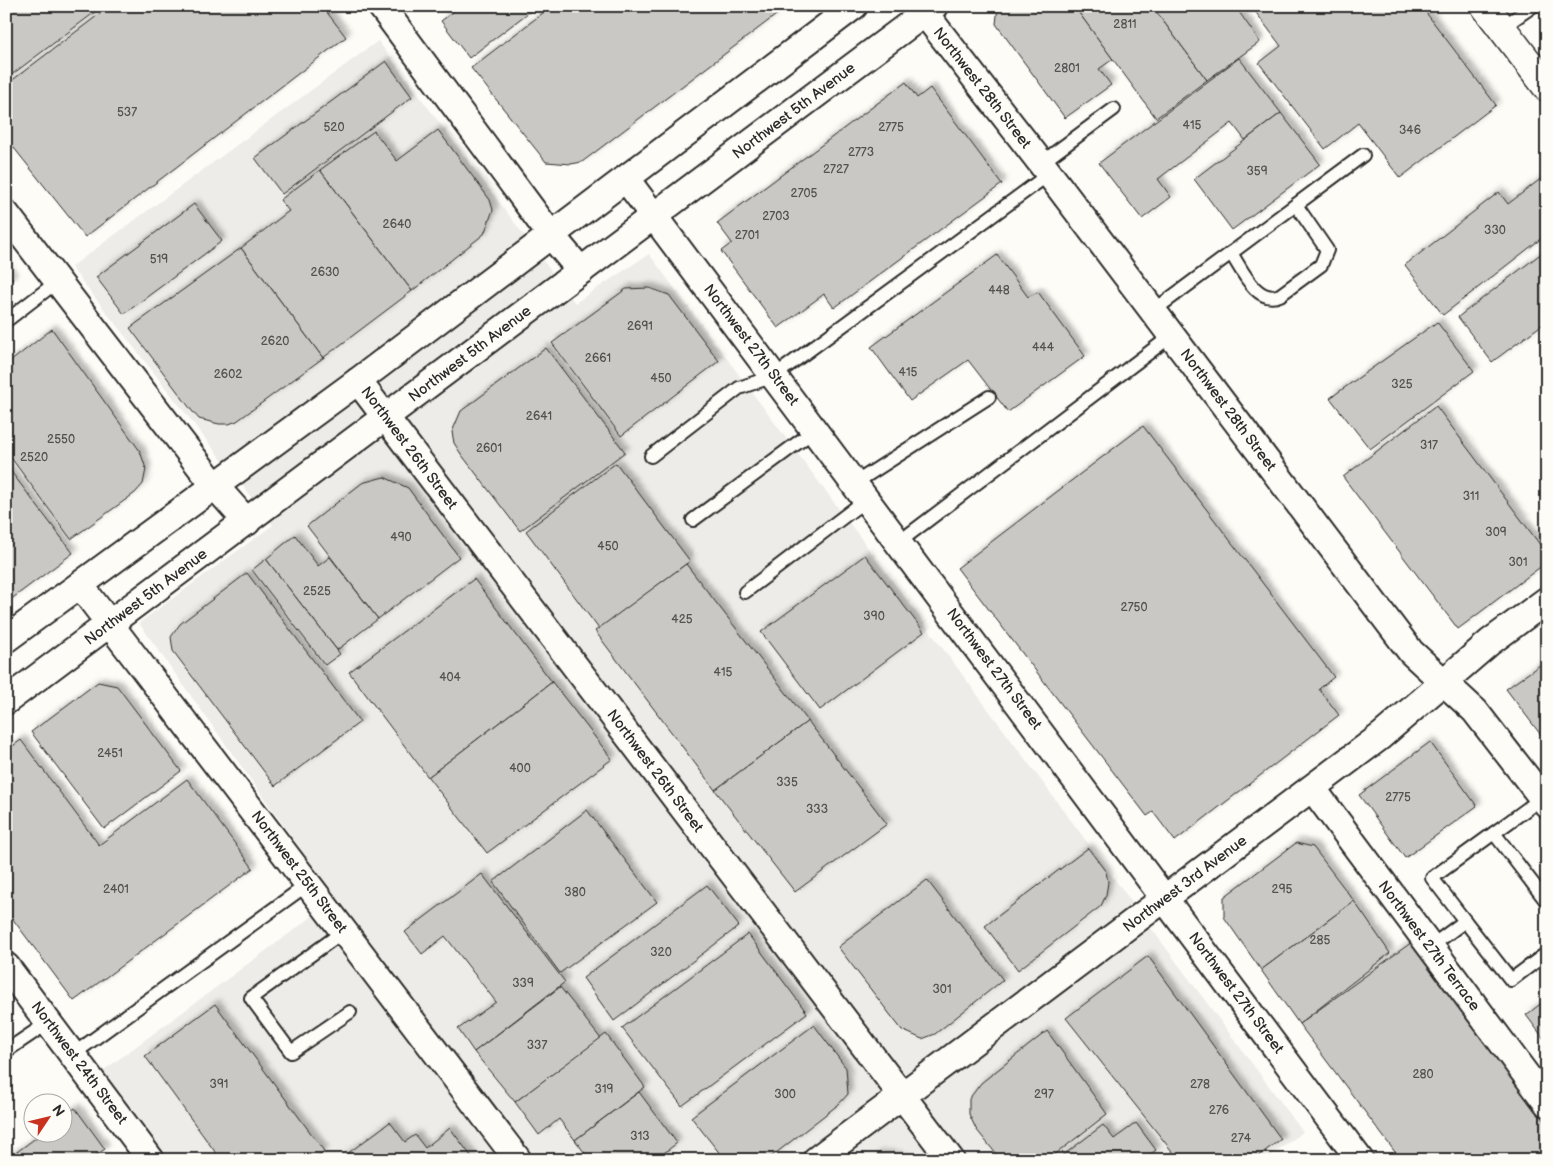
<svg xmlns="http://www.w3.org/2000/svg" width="1553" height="1166" viewBox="0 0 1553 1166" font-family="'Balsamiq Sans',sans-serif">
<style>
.built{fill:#edece8}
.building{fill:#c9c8c4;stroke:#2b2b2b;filter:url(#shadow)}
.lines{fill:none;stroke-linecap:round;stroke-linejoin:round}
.service-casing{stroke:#2b2b2b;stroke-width:16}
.minor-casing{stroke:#2b2b2b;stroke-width:30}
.tertiary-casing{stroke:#2b2b2b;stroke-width:31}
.service{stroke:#fdfcf7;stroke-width:12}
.minor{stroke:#fdfcf7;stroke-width:26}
.tertiary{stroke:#fdfcf7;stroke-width:28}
.labels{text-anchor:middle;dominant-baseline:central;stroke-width:4;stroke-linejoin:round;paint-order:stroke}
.number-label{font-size:12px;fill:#525251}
.street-label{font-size:15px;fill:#2b2b2b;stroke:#fdfcf7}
</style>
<defs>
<filter id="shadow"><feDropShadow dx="4.5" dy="-4.5" stdDeviation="2.5" flood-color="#0004"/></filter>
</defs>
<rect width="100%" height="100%" fill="#fdfcf7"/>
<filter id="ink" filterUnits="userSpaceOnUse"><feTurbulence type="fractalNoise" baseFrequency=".02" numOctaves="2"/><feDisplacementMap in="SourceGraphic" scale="10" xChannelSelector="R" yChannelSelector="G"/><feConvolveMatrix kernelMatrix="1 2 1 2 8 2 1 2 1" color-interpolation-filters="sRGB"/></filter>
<g filter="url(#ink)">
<!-- built -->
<path class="built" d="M378,41L575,303L649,254L1303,1132L1265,1160H168L100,1073L336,899L139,623L273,525L71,267Z"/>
<!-- building -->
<g class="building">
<path d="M6,6H103L6,79Z"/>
<path d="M110,6H322L346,37L85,237L6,138V85Z"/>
<path d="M461,6H537L469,58L441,21Z"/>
<path d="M552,6H788L582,162L571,164L546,162L471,68Z"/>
<path d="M998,6H1074L1113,59L1099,69L1111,85L1065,118L996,24Z"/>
<path d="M1074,6H1152L1207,80L1156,118Z"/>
<path d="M1152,6H1235L1260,42L1207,80Z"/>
<path d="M1251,6H1421L1496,105L1400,178L1358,123L1325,149L1259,63L1281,46Z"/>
<path d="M1239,58L1281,113L1245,140L1232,123L1158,179L1171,197L1142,219L1099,163Z"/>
<path d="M386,61L412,97L282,194L255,158Z"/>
<path d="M906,82L917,98L930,88L1002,184L834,308L824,294L778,328L721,251L732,243L717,223Z"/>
<path d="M1281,113L1320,164L1232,230L1194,179Z"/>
<path d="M438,130L490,200L493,210L484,234L412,291L320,170L374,131L397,161Z"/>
<path d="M320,170L412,291L323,358L241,248L289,211L280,200Z"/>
<path d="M1547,174V234L1443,315L1405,265L1499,192L1508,204Z"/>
<path d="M194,204L222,241L124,314L96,277Z"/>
<path d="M241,248L323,358L237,421L229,424H219L199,419L192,411L130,328Z"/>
<path d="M1547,249V321L1492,362L1458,317Z"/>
<path d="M997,255L1028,297L1038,292L1085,356L1008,412L968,360L910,401L871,347Z"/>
<path d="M6,270L13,279L6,283Z"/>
<path d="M649,288L669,295L719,361L621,436L552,343L626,289Z"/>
<path d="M1437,322L1474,371L1370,449L1330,398Z"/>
<path d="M52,329L140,451L146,469L143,484L135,493L71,539L6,451V365Z"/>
<path d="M546,348L625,452L520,531L461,454L454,443L452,432L461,411Z"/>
<path d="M1436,406L1547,554V562L1458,629L1343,477Z"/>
<path d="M1143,426L1334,677L1319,689L1339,715L1175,841L1153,812L1147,816L957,568Z"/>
<path d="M616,463L690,561L599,629L526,531Z"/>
<path d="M6,465L73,553L6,603Z"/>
<path d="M384,477L408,488L459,557L378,619L307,526L362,483Z"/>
<path d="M295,535L318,566L330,557L378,619L337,650L266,559Z"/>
<path d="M865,555L924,632L820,710L761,632Z"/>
<path d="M266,559L340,654L325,665L252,570Z"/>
<path d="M686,564L808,721L715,790L595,631Z"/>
<path d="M247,573L360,722L275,786L173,651L171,637L180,624Z"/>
<path d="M474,579L552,682L428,777L349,672Z"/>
<path d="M1547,660V743L1506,689Z"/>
<path d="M98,682L117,686L181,771L104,829L31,732Z"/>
<path d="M552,682L612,759L487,853L428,777Z"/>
<path d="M808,721L887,824L795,892L715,790Z"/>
<path d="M21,740L99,845L187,779L253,868L74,1001L6,910V751Z"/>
<path d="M1430,742L1477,806L1405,858L1359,795Z"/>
<path d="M587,810L657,902L560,973L493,882Z"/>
<path d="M1296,843L1313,847L1354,901L1261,970L1224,917V897Z"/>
<path d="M1088,848L1106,872L1108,882L1106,895L1101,906L1018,970L985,926Z"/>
<path d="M482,874L565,982L474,1052L458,1029L496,1002L445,936L422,954L405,932Z"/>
<path d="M927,880L1003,980L935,1034L922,1039L902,1030L838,947Z"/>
<path d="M707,885L739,926L614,1021L583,978Z"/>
<path d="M1354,901L1390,953L1299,1024L1261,970Z"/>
<path d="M748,934L807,1013L682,1106L622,1028Z"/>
<path d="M1412,942L1547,1124V1160H1401L1299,1024Z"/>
<path d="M1148,956L1281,1139L1253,1160H1179L1066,1018Z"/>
<path d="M560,987L601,1039L515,1102L474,1052Z"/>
<path d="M1547,999V1043L1526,1015Z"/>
<path d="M215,1004L324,1151L313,1160H221L145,1056Z"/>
<path d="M814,1025L846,1068L848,1094L839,1104L767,1160H725L691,1117Z"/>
<path d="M1047,1031L1107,1114L1048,1160H1001L976,1129L969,1114V1099L981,1083Z"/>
<path d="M606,1034L645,1087L575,1140L559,1119L539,1135L515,1102Z"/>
<path d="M639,1092L677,1143L655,1160H590L575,1140Z"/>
<path d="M75,1108L105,1149L89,1160H6L41,1134H62V1118Z"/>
<path d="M390,1122L405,1142L415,1135L425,1148L450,1128L474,1160H339Z"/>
<path d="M1136,1123L1156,1150L1143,1160H1057L1103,1125L1114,1139Z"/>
<path d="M878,1155L892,1156L910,1160H872Z"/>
</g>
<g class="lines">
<!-- service casing -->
<g class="service-casing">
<g id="service">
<path d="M1501,28L1533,6"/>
<path d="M1041,163L1114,109"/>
<path d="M1231,253C1242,270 1257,305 1280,295L1321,265L1327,250L1296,205"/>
<path d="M1153,311L1363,155"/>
<path d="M6,321L58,281"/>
<path d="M651,456L739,388L774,376L1049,174"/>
<path d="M855,483L989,397"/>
<path d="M693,520L815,430"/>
<path d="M899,542L1171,336"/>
<path d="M745,592L867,499"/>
<path d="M1542,798L1494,833L1547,902"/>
<path d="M1465,921L1432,878L1494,833"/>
<path d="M344,931L251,998L291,1052L350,1012"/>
<path d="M1430,947L1465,921L1511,980L1547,953"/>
<path d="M6,1051L49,1022"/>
<path d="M72,1055L308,884"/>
</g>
</g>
<!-- minor casing -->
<g class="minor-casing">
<g id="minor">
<path d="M381,6L550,234L581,271"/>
<path d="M919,6L1041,163L1411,652L1475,711L1547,804"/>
<path d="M626,179L1360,1160"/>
<path d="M6,214L215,486L247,522"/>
<path d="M358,381L951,1160"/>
<path d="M80,585L518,1160"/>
<path d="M6,639L358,381L854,6"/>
<path d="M6,701L934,6"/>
<path d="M1313,789L1547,1103"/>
<path d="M6,966L151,1160"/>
<path d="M816,1160L1381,736L1490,642L1547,600"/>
</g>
</g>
<!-- tertiary casing -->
<g class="tertiary-casing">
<path id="tertiary" d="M1485,6L1547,87"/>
</g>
<!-- service -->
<use href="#service" class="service"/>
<!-- minor -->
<use href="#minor" class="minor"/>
<!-- tertiary -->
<use href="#tertiary" class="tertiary"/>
</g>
</g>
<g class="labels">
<!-- number labels -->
<g class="number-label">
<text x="1125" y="24">2811</text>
<text x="1067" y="68">2801</text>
<text x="127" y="112">537</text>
<text x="1192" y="125">415</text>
<text x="334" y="127">520</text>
<text x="891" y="127">2775</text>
<text x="1410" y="130">346</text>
<text x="861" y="152">2773</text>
<text x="836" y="169">2727</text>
<text x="1257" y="171">359</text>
<text x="804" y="193">2705</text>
<text x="776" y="216">2703</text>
<text x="397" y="224">2640</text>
<text x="1495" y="230">330</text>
<text x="747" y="235">2701</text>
<text x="159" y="259">519</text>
<text x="325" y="272">2630</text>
<text x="999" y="290">448</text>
<text x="640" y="326">2691</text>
<text x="275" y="341">2620</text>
<text x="1043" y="347">444</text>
<text x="598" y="358">2661</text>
<text x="908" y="372">415</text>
<text x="228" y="374">2602</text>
<text x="661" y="378">450</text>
<text x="1402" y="384">325</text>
<text x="539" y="416">2641</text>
<text x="61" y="439">2550</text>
<text x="1429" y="445">317</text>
<text x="489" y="448">2601</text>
<text x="34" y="457">2520</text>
<text x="1471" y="496">311</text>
<text x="1496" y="532">309</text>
<text x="401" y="537">490</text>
<text x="608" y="546">450</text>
<text x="1518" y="562">301</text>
<text x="317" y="591">2525</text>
<text x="1134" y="607">2750</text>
<text x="874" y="616">390</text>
<text x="682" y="619">425</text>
<text x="723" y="672">415</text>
<text x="450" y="677">404</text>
<text x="110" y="753">2451</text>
<text x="520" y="768">400</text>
<text x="787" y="782">335</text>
<text x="1398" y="797">2775</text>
<text x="817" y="809">333</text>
<text x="116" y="889">2401</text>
<text x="1282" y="889">295</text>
<text x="575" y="892">380</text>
<text x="1320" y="940">285</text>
<text x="661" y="952">320</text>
<text x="523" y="983">339</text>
<text x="942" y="989">301</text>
<text x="537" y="1045">337</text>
<text x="1423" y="1074">280</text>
<text x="219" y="1084">391</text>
<text x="1200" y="1084">278</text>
<text x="604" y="1089">319</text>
<text x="785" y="1094">300</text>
<text x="1044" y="1094">297</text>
<text x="1219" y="1110">276</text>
<text x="640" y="1136">313</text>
<text x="1241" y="1138">274</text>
</g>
<!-- street labels -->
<g class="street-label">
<text transform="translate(982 88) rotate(52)">Northwest 28th Street</text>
<text transform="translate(794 111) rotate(-37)">Northwest 5th Avenue</text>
<text transform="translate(751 345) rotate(53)">Northwest 27th Street</text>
<text transform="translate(470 354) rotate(-37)">Northwest 5th Avenue</text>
<text transform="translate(1228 410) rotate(53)">Northwest 28th Street</text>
<text transform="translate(409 448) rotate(53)">Northwest 26th Street</text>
<text transform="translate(146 597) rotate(-37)">Northwest 5th Avenue</text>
<text transform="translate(994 669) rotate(53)">Northwest 27th Street</text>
<text transform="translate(655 771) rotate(53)">Northwest 26th Street</text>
<text transform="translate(299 872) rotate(53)">Northwest 25th Street</text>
<text transform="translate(1185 884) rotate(-37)">Northwest 3rd Avenue</text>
<text transform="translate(1429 946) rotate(53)">Northwest 27th Terrace</text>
<text transform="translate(1236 993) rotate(53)">Northwest 27th Street</text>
<text transform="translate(79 1063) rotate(53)">Northwest 24th Street</text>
</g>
</g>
<!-- margin -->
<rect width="1553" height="1166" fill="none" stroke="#fdfcf7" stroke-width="25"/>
<rect x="12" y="12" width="1528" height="1141" fill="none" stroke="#2b2b2b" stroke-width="2" filter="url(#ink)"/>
<!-- north arrow -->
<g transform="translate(48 1118) rotate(55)"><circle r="24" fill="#fdfcf7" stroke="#a9a8a5"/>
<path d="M0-4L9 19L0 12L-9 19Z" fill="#c8321e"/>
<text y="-8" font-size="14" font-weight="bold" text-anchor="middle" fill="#2b2b2b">N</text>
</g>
</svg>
